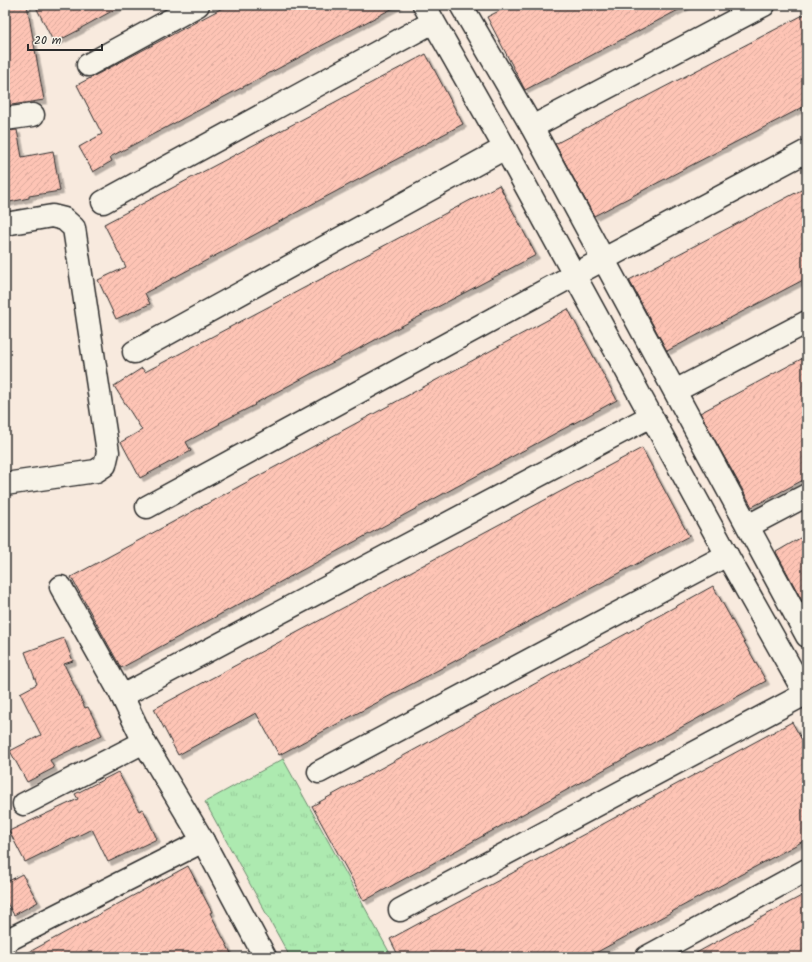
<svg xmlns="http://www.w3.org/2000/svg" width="812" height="962" font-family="Kalam,sans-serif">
	<defs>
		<pattern id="park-tufts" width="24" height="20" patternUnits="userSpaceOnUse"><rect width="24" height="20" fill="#adeab0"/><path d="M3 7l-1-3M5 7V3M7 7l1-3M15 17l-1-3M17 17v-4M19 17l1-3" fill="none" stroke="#95c998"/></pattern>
		<pattern id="building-hatch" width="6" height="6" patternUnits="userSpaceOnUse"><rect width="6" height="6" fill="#fec4b5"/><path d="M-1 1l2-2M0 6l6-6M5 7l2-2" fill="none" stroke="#daa99c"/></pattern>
		<filter id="shadow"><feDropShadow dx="3.5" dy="3.5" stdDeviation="0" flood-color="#0004"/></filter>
	</defs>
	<rect width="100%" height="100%" fill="#f8eade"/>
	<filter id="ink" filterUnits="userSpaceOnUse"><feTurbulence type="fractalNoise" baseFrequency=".025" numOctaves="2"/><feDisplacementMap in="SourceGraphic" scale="8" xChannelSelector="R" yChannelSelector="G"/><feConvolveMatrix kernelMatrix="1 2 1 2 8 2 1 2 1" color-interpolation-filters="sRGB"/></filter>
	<g filter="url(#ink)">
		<!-- park -->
		<path fill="url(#park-tufts)" stroke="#6c8a6e" d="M283,759l109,198h-102l-85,-155z"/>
		<!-- building -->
		<g fill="url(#building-hatch)" stroke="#2b2b2b" filter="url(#shadow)">
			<path d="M5,5h22l17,95 -39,6z"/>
			<path d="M35,5h88l-42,23v1l-27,14z"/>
			<path d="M228,5h171l-289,152 2,4 -19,11 -14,-25 23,-13 -25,-49z"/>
			<path d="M511,5h177l-163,85 -38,-73z"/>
			<path d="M807,13v92l-213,111 -39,-72z"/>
			<path d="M426,54l37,70 -318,169 5,11 -34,15 -18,-39 28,-13 -22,-43z"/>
			<path d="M17,130l5,27 31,-6 7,40 -31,5v2l-24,5v-72z"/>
			<path d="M499,185l37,70 -282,149 1,1 -36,18 1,1 -34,18 5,9 -51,27 -19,-36 21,-12 -28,-44 28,-18 3,4z"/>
			<path d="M807,187v91l-140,73 -38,-71z"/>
			<path d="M568,309l49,91 -496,268 -50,-91z"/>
			<path d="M807,356v122l-55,29 -52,-94z"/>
			<path d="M642,448l47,88 -410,219 -23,-42 -78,42 -24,-46z"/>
			<path d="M807,534v76l-31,-58z"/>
			<path d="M713,586l53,95 -402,220 -52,-95z"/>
			<path d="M64,638l9,23 -9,3 21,44 3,-1 14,28 -52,25 4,8 -27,14 -17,-31 31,-16 -21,-42 17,-9 -12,-32z"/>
			<path d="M792,722l15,27v90l-219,118h-189l-9,-18z"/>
			<path d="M118,772l21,39 4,-2 14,30 -49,23 -16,-33 -67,33 -16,-31 69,-32 -3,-5z"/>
			<path d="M188,866l24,46 -2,1 23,44h-213z"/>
			<path d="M22,874l16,28 -24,13 -9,-15v-17z"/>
			<path d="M807,893v64h-118l58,-32z"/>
		</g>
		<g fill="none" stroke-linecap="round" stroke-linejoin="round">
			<!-- minor casing -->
			<g stroke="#2b2b2b" stroke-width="25">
				<g id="minor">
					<path d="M424,5l81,143 222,407 80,142"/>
					<path d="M461,5l71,122 275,509"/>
					<path d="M88,65l110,-60"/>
					<path d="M5,119l28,-4"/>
					<path d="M532,127l232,-122"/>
					<path d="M103,202l330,-180"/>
					<path d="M5,224l47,-8 12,3 10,9 34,224 -3,13 -9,6 -91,13"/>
					<path d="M134,352l371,-204"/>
					<path d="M675,391l132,-69"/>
					<path d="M147,507l427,-232 233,-124"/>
					<path d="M748,526l59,-31"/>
					<path d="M61,587l61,109 22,46 59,99 62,116"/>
					<path d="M122,696l529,-280"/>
					<path d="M319,772l408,-217"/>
					<path d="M24,804l120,-62"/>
					<path d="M400,910l405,-216"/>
					<path d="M6,941l197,-100"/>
					<path d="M647,957l160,-87"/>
				</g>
			</g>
			<!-- minor -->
			<use href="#minor" stroke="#f7f3e8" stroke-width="22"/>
		</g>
	</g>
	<!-- margin -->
	<rect width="812" height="962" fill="none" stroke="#f7f3e8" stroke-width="20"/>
	<rect x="10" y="10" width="792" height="942" fill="none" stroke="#2b2b2b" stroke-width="1.5" filter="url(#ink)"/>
	<!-- scale -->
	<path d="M28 44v6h74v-6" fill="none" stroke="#2b2b2b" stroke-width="2"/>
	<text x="34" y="44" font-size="12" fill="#2b2b2b" stroke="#f7f3e8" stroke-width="3" paint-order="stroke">20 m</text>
</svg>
